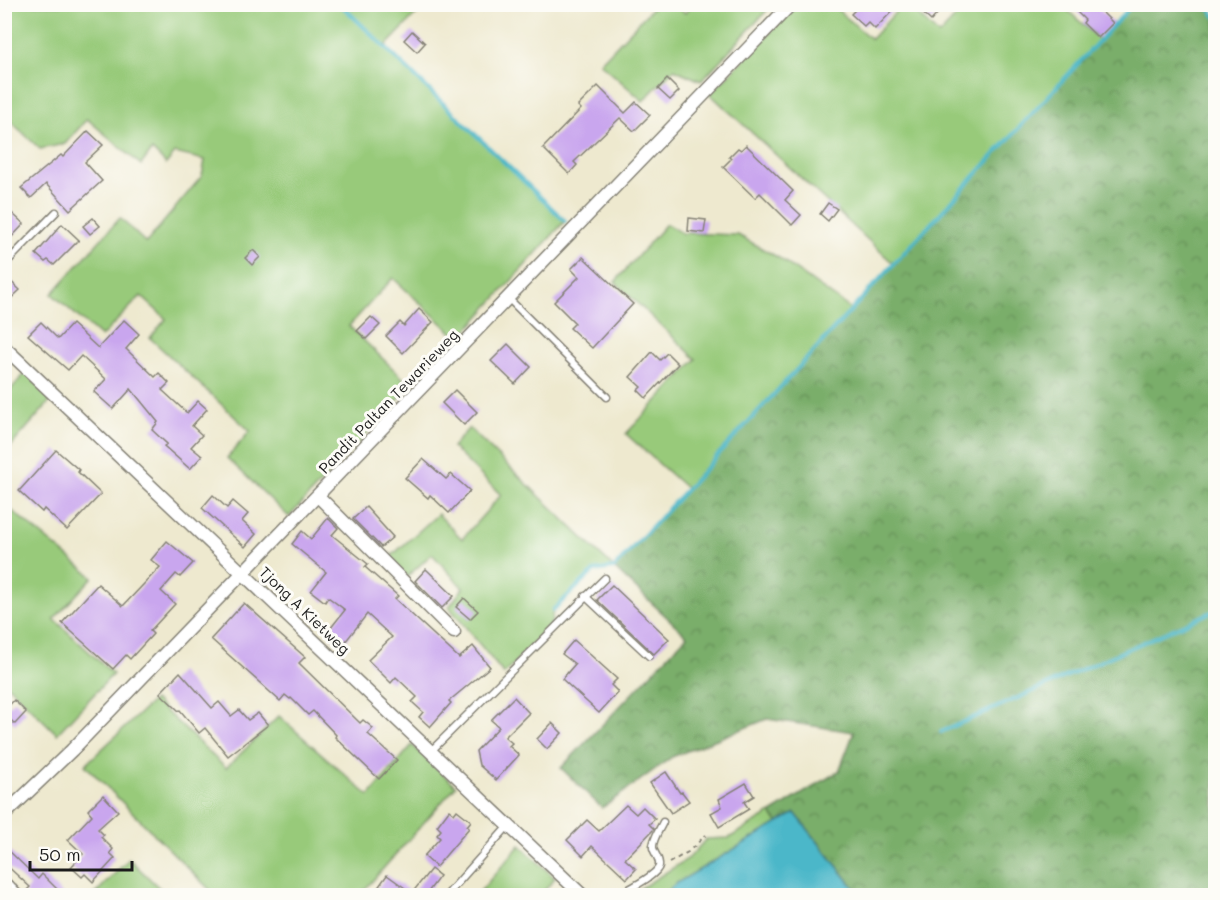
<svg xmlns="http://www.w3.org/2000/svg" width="1220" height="900" font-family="Mali,sans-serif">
	<defs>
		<pattern id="forest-crowns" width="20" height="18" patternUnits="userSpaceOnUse" patternTransform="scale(1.5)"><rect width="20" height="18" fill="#7aae6a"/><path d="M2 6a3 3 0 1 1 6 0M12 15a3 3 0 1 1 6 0" fill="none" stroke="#638d56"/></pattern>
	</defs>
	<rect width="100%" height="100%" fill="#fdfcf7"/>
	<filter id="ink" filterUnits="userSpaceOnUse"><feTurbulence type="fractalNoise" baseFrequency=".0167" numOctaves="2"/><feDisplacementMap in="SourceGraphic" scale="12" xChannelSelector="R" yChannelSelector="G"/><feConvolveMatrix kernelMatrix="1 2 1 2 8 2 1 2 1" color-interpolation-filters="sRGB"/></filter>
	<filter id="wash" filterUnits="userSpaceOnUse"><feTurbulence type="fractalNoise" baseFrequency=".008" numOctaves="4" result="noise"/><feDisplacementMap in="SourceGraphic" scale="24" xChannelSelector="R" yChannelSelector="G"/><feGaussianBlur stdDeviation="1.35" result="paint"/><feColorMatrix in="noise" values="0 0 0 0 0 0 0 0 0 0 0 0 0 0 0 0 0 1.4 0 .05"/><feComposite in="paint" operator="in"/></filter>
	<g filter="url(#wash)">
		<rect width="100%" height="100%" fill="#eee9cf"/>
		<!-- green -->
		<g fill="#98ca7a" stroke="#5a734b" stroke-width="1.5">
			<path d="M4,5h421l-40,42 180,174 -106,118 -66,-61 -44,48 62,60 -122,131 -62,-59 23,-27 -100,-93 16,-19 -25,-23 -40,41 -49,-43 68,-76 26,25 56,-67 3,-16 -30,-7 -9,11 -14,-14 -11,15 -54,-46 -22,25 -25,5 -35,-33z"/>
			<path d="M655,5h20l10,8 7,-8h80l-71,76 -27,-12 -31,32 -43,-38z"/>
			<path d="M797,5h35l39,34 31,-34h6l31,30 28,-30h95l38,35 -206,224 -184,-170z"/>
			<path d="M666,224l16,9 56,2 41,23 72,51 -165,179 -60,-54 70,-75 -81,-77z"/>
			<path d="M26,372l27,26 -48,55v-57z"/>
			<path d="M469,428l145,140 -20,3 -41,39 -2,15 -47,49 -55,-67 14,-19 -31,-34 -25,23 -19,-18 50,-45 24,25 39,-44 -49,-48z"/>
			<path d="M5,505l88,72 -39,42 59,55 -56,60 -52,-51z"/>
			<path d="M154,700l72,68 53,-52 90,80 43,-51 44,41 -96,109h-145l-130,-130z"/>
			<path d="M771,813l7,10 -103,61 -12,11 -35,1 61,-38 17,-19 23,-1z"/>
			<path d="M520,845l35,33 -14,17h-64z"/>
			<path d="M129,859l38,36h-73z"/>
		</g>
		<!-- forest -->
		<path fill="url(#forest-crowns)" stroke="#4b6543" stroke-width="1.5" d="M1133,5h72l11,12 -1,878h-355l-65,-82 -17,10 -7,-10 68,-42 15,-39 -87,-13 -95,38 -70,51 -41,-40 126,-132 -73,-68z"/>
		<!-- water -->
		<path fill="#4cb7c9" stroke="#346a72" stroke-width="1.5" d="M795,813l65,82h-197l12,-11z"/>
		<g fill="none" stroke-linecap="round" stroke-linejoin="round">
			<!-- stream -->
			<g stroke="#4cb7c9" stroke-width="4">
				<path d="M340,4l225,217"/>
				<path d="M1205,4l11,13"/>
				<path d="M553,610l41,-39 20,-3 519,-564"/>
				<path d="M941,732l275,-122"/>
			</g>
		</g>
		<g id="blocks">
			<!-- building -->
			<g fill="#c9a6ee">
				<path d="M861,4h38l-24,25 -7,-7 -4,4 -13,-12z"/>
				<path d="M913,4h33l-15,17z"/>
				<path d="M1069,4h25l19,19 -15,15 -15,-15 2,-3z"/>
				<path d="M412,31l13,12 -8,9 -13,-12z"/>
				<path d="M667,79l12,12 -9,9 -12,-11z"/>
				<path d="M598,86l27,27 11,-11 14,13 -16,16 -14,-13 -46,44 3,3 -8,9 -26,-26 38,-39 -3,-3z"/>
				<path d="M88,131l15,14 -18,17 17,19 -32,29 -24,-26 -15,14 -10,-10 40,-33 2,2z"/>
				<path d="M746,145l47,46 -8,9 16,15 -9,10 -32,-32 -5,5 -32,-31 8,-8 -2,-2 9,-9 3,2z"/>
				<path d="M828,203l9,6 -9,12 -8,-7z"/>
				<path d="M4,206l20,18 -20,21z"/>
				<path d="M93,218l7,8 -10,8 -7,-8z"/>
				<path d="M689,218l17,2 -2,13 -16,-2z"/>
				<path d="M62,224l17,16 -25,25 -6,-5 -3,2 -9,-8z"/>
				<path d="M253,250l7,7 -8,8 -7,-7z"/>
				<path d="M583,257l50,47 -41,44 -22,-20 5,-5 -21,-21 25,-25 -8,-8z"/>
				<path d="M4,275l16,15 -16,15z"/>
				<path d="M419,309l14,13 -30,31 -17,-17 14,-14 4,4z"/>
				<path d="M371,317l9,8 -14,14 -9,-8z"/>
				<path d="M124,320l15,14 -13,15 29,28 4,-4 10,10 -7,7 25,23 11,-12 9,8 -15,17 10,9 -11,12 11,9 -12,13 -26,-23 3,-2 -15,-14 6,-8 -27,-33 -18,20 -19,-17 12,-13 -25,-23 -13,14 -40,-35 13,-13 17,17 14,-15 26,24z"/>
				<path d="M508,344l23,23 -16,17 -24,-23z"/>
				<path d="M652,352l8,8 7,-7 11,11 -32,34 -8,-8 3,-3 -11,-10z"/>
				<path d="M455,390l22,22 -13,13 -22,-22z"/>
				<path d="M56,450l23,20 -1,2 23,22 -34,36 -23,-21 -2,3 -23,-21z"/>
				<path d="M423,459l23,20 5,-5 19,17 -21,22 -19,-18 -2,3 -23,-20z"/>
				<path d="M213,495l14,13 6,-7 15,13 -6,7 14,13 -11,13 -43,-39z"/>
				<path d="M366,507l27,30 -12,10 -28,-28z"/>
				<path d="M328,518l10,10 -6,7 36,29 -3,3 33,29 -3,3 64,59 14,-12 17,21 -41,34 2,2 -21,24 -11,-10 4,-5 -11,-10 5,-5 -21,-20 -5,6 -23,-23 24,-23 -25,-23 -25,32 -12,-10 3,-4 -3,-3 15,-19 -17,-13 -3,5 -14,-11 15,-19 -34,-28 10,-13 9,8z"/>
				<path d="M167,541l26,22 -13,14 -4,-3 -15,17 14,13 -25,27 3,3 -23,25 -4,-4 -13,14 -51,-46 36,-39 25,22 37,-39 -9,-7z"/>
				<path d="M426,569l28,27 -12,12 -27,-27z"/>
				<path d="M612,585l57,54 -15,15 -57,-54z"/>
				<path d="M464,598l14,13 -8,8 -14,-12z"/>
				<path d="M244,603l61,54 -6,6 61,60 3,-3 10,8 -5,6 29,26 -18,19 -44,-42 1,-2 -23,-24 -5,4 -17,-17 -1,1 -5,-4 -5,6 -69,-62z"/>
				<path d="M574,640l43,39 -6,6 7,7 -19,21 -37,-34 13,-15 -13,-10z"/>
				<path d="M180,672l32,36 7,-6 12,14 8,-6 9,10 10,-7 10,12 -40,31 -23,-28 -6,5 -19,-23 -1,1 -19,-18z"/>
				<path d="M514,697l15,16 -24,24 7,6 -3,3 10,9 -23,25 -17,-15 -3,-14 23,-24 -8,-7z"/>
				<path d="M14,700l12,12 -11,12 -11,-10v-3z"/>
				<path d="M552,723l10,10 -15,16 -10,-10z"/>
				<path d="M666,772l14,21 2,-1 7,9 -18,12 -21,-30z"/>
				<path d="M746,783l8,13 -10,6 5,7 -30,18 -8,-14 11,-6 -3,-8z"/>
				<path d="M103,795l15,16 -20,18 6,6 -3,2 12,12 -3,4 5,5 -22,24 -8,-8 -3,3 -11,-10 12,-13 -15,-14 24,-25 -4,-5z"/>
				<path d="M626,805l10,9 7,-7 12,12 -6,5 5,5 -29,30 11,10 -9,10 -35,-33 -9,10 -16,-16 20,-20 12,11z"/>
				<path d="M449,810l5,4 3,-4 14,11 -4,5 2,2 -33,39 -12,-11 16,-18 -3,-3 4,-5 -4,-4z"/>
				<path d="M4,846l34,33 4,-5 22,22h-38l-1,-4 5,-5 -26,-24z"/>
				<path d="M431,869l9,7 -15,20h-53l15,-21 25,18z"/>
			</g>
		</g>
	</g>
	<g filter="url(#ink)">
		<use href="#blocks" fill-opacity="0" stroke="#858276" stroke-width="1.5"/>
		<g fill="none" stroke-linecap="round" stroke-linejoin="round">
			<!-- lane casing -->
			<g stroke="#858276" stroke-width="9">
				<g id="lane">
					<path d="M4,265l52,-53"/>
					<path d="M508,298l99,99"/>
					<path d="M585,596l64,60"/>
					<path d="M431,751l174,-173"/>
					<path d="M4,879l17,17"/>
					<path d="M4,894l8,-8"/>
					<path d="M446,896l63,-71"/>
					<path d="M617,896c9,-6 40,-20 42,-30 1,-7 -4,-11 -6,-18 -1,-8 7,-19 10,-26"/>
				</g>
			</g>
			<!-- street casing -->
			<g stroke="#858276" stroke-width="15">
				<g id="street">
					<path d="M4,347l579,549"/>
					<path d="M318,496l136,136"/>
					<path d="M4,815l68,-65 719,-746"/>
				</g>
			</g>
			<!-- path -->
			<path stroke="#858276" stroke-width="2" stroke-dasharray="4.5 4.5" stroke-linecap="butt" d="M669,863l19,-11 18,-17"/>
			<!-- lane -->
			<use href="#lane" stroke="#fff" stroke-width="6"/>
			<!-- street -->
			<use href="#street" stroke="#fff" stroke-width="12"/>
		</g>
	</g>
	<g text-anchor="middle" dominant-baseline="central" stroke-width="6" stroke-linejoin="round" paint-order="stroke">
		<!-- street labels -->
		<g font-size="15" fill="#1c1c1c" stroke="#fdfcf7">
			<text transform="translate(388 401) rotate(-46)">Pandit Paltan Tewarieweg</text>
			<text transform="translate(305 610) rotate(44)">Tjong A Kietweg</text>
		</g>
	</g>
	<!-- margin -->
	<rect width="1220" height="900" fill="none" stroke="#fdfcf7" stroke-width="24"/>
	<!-- scale -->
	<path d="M30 861v9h102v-9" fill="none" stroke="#1c1c1c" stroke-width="3"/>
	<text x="39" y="861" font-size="18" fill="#1c1c1c" stroke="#fdfcf7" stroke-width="4.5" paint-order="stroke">50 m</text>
</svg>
